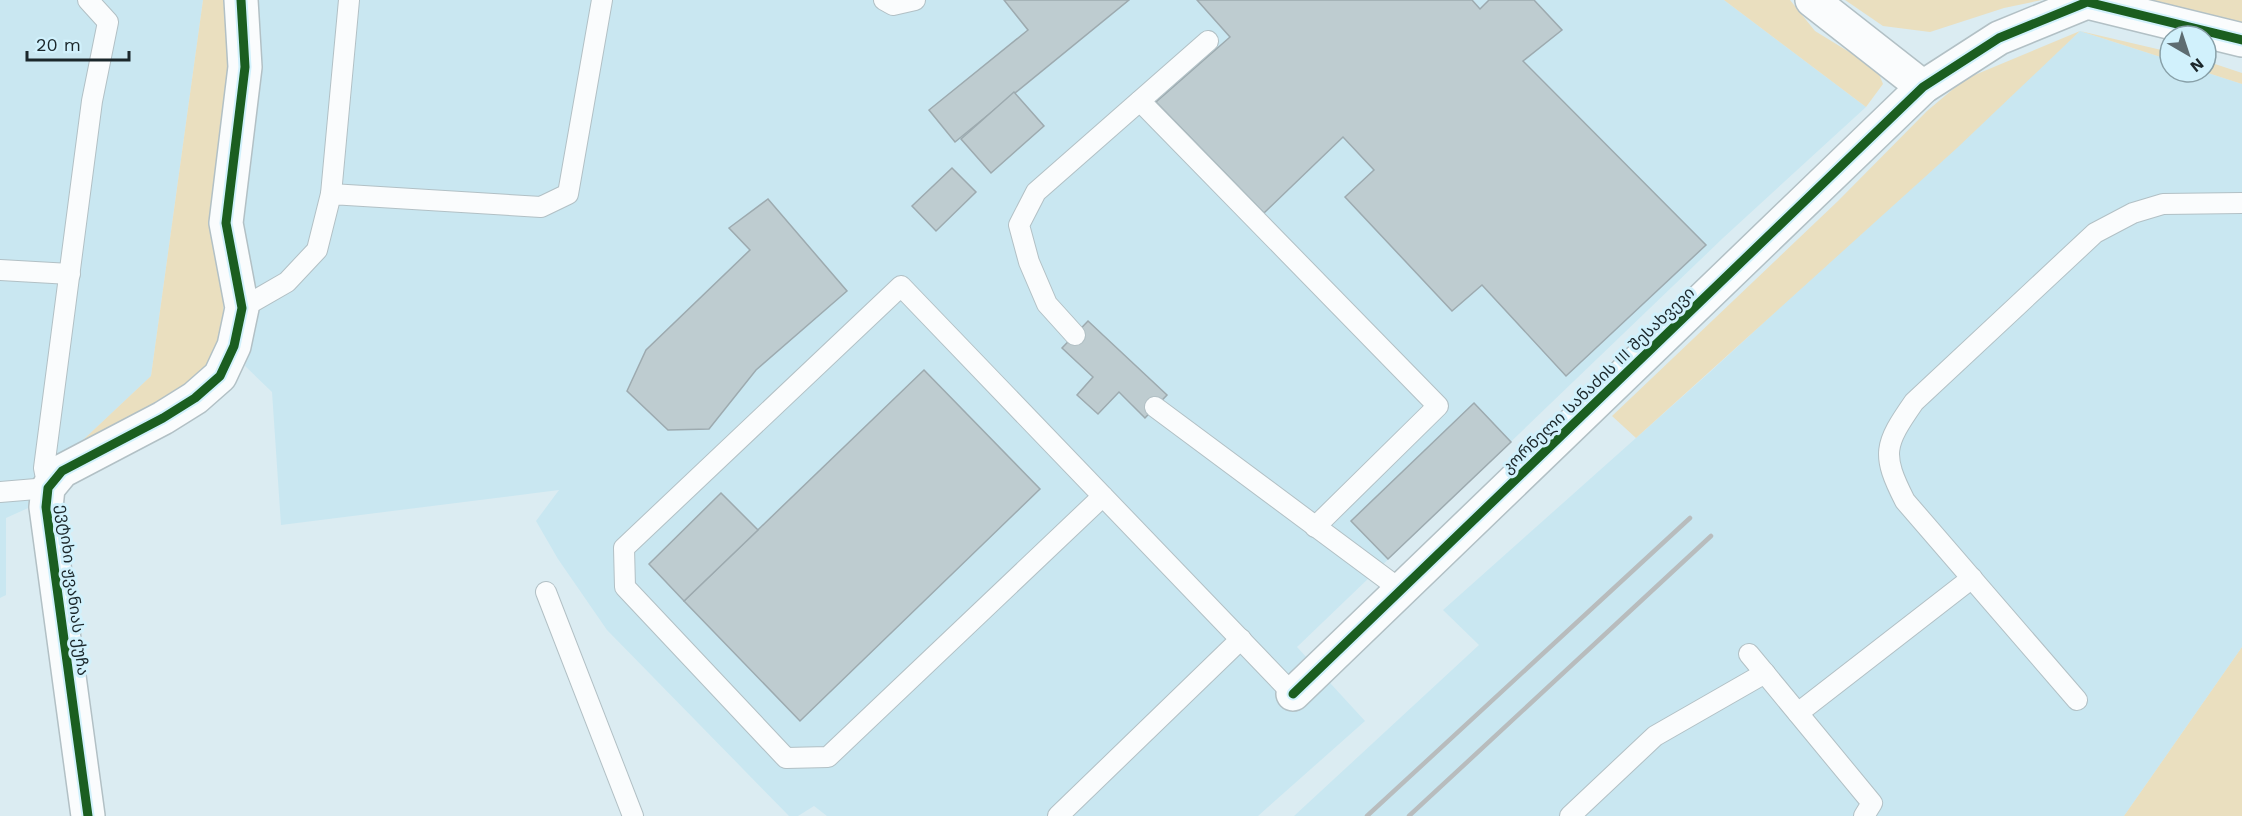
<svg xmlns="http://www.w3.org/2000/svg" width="2242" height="816" font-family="'Work Sans','Noto Sans Georgian',sans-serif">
	<rect width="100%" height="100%" fill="#dbecf2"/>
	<!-- built -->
	<g fill="#c9e7f1">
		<path d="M0,0h203l-52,376 -68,64 -15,50 -62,28v77l-6,3z"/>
		<path d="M254,0h1470l142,107 -143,131 -426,409 68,74 -107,95h-431l-13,-10 -16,10h-9l-182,-186 -49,-71 -22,-38 23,-31 -278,35 -9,-133 -27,-26 10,-45 -17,-120z"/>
		<path d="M2080,31l90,29v12h35l37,12v563l-118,169h-830l185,-171 -36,-35 267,-238z"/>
	</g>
	<!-- green -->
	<g fill="#eadfbf">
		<path d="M203,0h28l-8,327 -7,38 -15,15 -121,70 3,-10 68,-64z"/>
		<path d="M1724,0h66l25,31 62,38 6,15 -17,23z"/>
		<path d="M1845,0h197l-38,8 -74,24 -47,-6z"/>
		<path d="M2137,0h105v29z"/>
		<path d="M2080,31l-123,117 -321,290 -24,-22 226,-215 89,-90 38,-32 115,-48 90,21v8z"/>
		<path d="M2206,61l36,12v11l-37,-12z"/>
		<path d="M2242,647v169h-118z"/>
	</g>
	<!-- building -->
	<g fill="#beccd0" stroke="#9daaaf" stroke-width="1.5">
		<path d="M1004,0h125l-174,142 -26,-32 99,-80z"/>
		<path d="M1197,0h275l8,9 9,-9h45l28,30 -39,31 183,184 -140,131 -84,-91 -30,26 -107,-114 29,-27 -31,-33 -79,76 -108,-111 74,-65z"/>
		<path d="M1014,92l30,34 -53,47 -30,-34z"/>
		<path d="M952,168l24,24 -40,39 -24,-25z"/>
		<path d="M768,199l79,92 -91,79 -47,59 -41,1 -41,-39 19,-41 104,-100 -21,-22z"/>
		<path d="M1088,321l79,74 -22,23 -26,-26 -21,22 -21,-19 16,-18 -31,-29z"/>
		<path d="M924,370l116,119 -240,232 -116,-120z"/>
		<path d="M1474,403l37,39 -123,117 -37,-38z"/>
		<path d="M721,493l37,37 -74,71 -35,-37z"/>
	</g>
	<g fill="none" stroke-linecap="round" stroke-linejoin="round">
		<!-- lane casing -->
		<g stroke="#b2c0c5" stroke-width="22">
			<g id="lane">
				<path d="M884,0l9,5 22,-5"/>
				<path d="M1140,101l298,305 -123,121"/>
				<path d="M331,194l18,-194"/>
				<path d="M0,270l70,4"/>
				<path d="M242,308l45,-26 30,-32 14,-56 210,13 27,-13 34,-194"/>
				<path d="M1075,335l-28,-31 -18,-42 -10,-37 17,-33 172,-151"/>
				<path d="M1155,407l246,183"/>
				<path d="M0,492l48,-4 -4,-20 48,-367 16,-79 -20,-22"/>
				<path d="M1103,496l-275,261 -42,1 -161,-171 -1,-39 277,-262 392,408"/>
				<path d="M546,592l87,224"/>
				<path d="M1749,654l123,149 -8,13"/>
				<path d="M2077,700l-172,-199c-24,-47 -21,-56 9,-99l181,-169 38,-20 30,-9 79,-1"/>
				<path d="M1798,713l174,-135"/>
				<path d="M1058,816l183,-177"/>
				<path d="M1570,816l85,-80 110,-63"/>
			</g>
		</g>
		<!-- street casing -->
		<g stroke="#b2c0c5" stroke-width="36">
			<g id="street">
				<path d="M1812,0l111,87"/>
				<path d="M1293,694l630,-607 76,-49 88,-36 155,38"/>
				<path d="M88,816l-42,-309 2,-19 14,-17 101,-53 32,-20 25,-22 14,-30 8,-38 -16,-85 19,-156 -4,-67"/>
			</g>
		</g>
		<!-- lane -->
		<use href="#lane" stroke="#fafcfd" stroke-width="20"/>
		<!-- street -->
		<use href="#street" stroke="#fafcfd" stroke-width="33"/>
		<!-- rail -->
		<g stroke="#b8bcbd" stroke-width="4.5">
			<path d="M1367,816l323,-298"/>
			<path d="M1409,816l302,-280"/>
		</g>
		<!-- cycleway casing -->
		<g stroke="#d1f1fc" stroke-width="13">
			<g id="cycleway">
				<path d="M1293,694l630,-607 76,-49 88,-36 155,38"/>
				<path d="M88,816l-42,-309 2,-19 14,-17 101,-53 32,-20 25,-22 14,-30 8,-38 -16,-85 19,-156 -4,-67"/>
			</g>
		</g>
		<!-- cycleway -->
		<use href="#cycleway" stroke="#1b5e20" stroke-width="9"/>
	</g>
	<g text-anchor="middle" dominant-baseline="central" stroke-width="6" stroke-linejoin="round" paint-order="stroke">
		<!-- street labels -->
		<g font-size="16" fill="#1b272b" stroke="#d1f1fc">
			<text transform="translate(1598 380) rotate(-44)">კორნელი სანაძის III შესახვევი</text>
			<text transform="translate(73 590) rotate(83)">ევტიხი ჟვანიას ქუჩა</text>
		</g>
	</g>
	<!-- north arrow -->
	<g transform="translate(2188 54) rotate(141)"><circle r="28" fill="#d1f1fc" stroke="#88a0a8" stroke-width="1.5"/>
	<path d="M0-4.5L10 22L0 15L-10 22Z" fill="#5e6c71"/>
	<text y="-9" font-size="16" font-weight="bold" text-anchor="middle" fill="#1b272b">N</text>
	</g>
	<!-- scale -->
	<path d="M27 51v9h102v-9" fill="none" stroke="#1b272b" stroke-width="3"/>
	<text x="36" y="51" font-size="18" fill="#1b272b" stroke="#d1f1fc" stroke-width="4.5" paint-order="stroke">20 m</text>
</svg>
